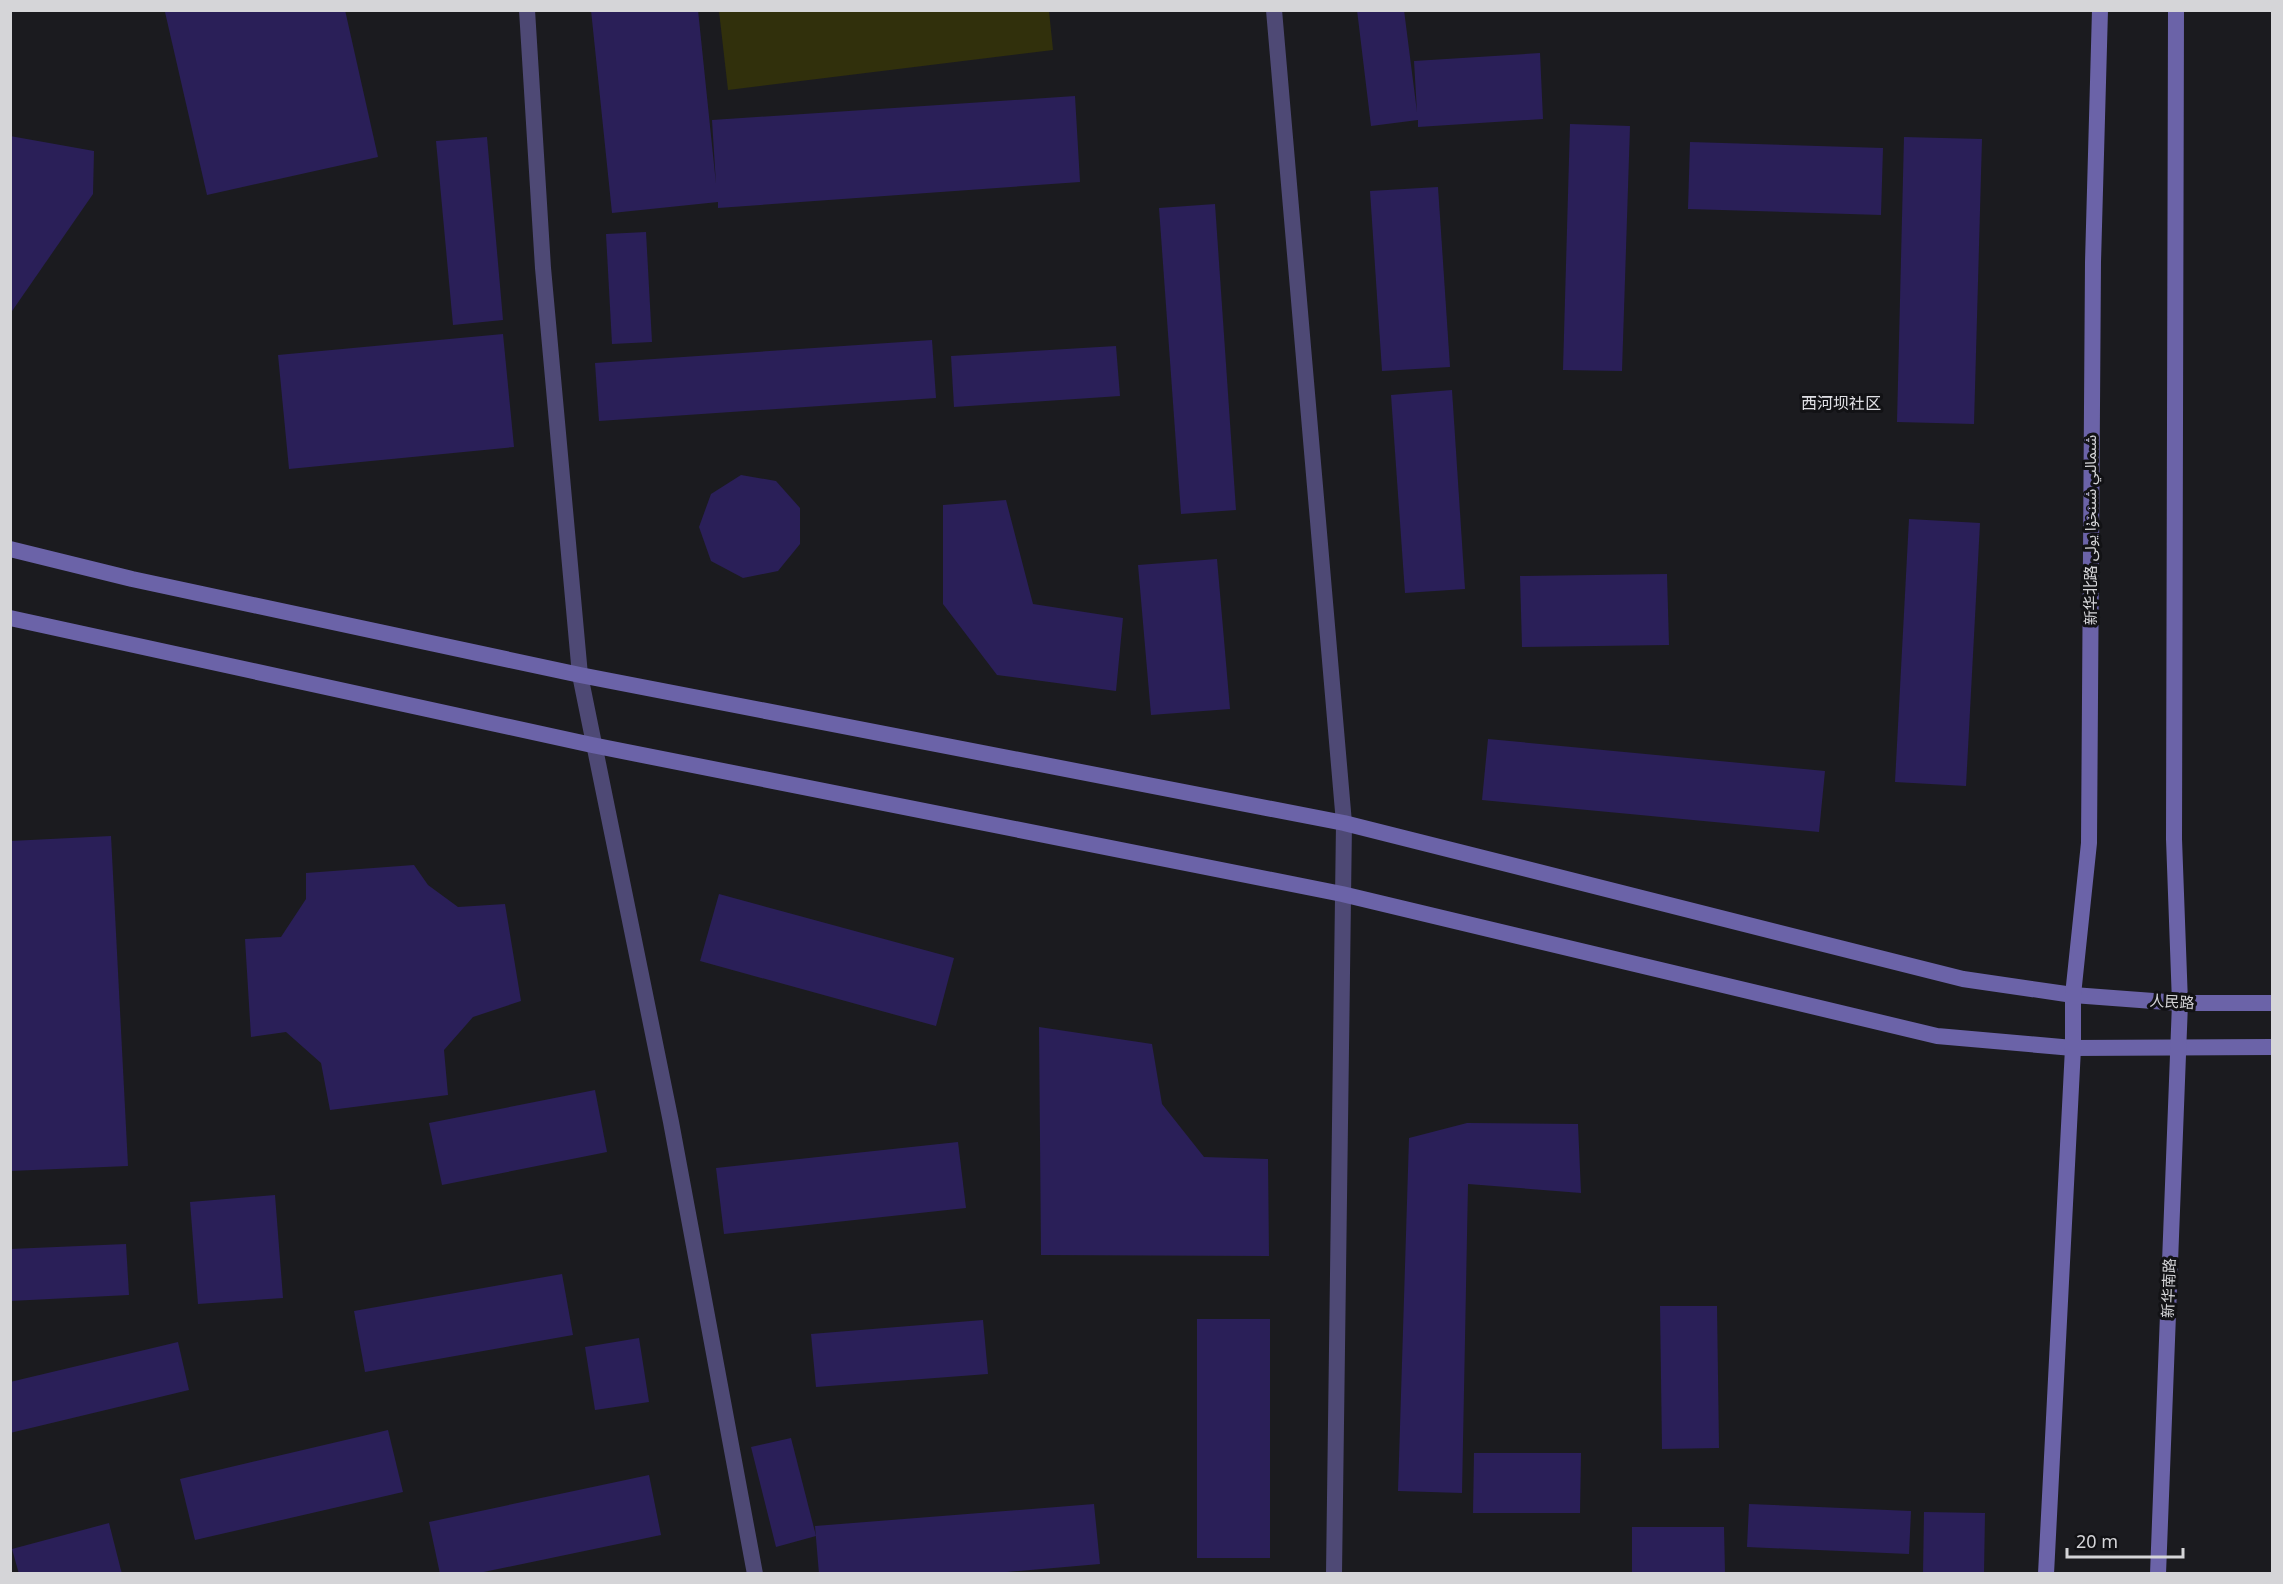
<svg xmlns="http://www.w3.org/2000/svg" width="2283" height="1584" font-family="Georgia,'Noto Sans Arabic','Noto Sans SC',serif">
	<rect width="100%" height="100%" fill="#1b1b1f"/>
	<!-- green -->
	<path fill="#31300c" d="M719,11h330l4,39 -325,40z"/>
	<!-- building -->
	<g fill="#2a1f58">
		<path d="M172,10h173l33,147 -171,38 -42,-183z"/>
		<path d="M591,10h107l18,174 -4,-64 363,-24 5,86 -362,26v-6l-106,11z"/>
		<path d="M1357,10h47l13,102 -3,-51 126,-8 3,66 -125,8v-7l-47,6z"/>
		<path d="M1570,124l60,2 -8,245 -59,-1z"/>
		<path d="M10,136l84,15 -1,43 -83,120z"/>
		<path d="M487,137l16,183 -50,5 -17,-184z"/>
		<path d="M1904,137l78,2 -8,285 -77,-2z"/>
		<path d="M1690,142l193,6 -2,67 -193,-6z"/>
		<path d="M1438,187l12,180 -68,4 -12,-180z"/>
		<path d="M1215,204l21,306 -55,4 -22,-306z"/>
		<path d="M646,232l6,110 -40,2 -6,-110z"/>
		<path d="M503,334l11,113 -225,22 -11,-114z"/>
		<path d="M932,340l4,58 -337,23 -4,-58z"/>
		<path d="M1116,346l4,50 -166,11 -3,-51z"/>
		<path d="M1452,390l13,199 -60,4 -14,-198z"/>
		<path d="M741,475l35,6 24,27v36l-22,27 -35,7 -32,-17 -12,-34 12,-33z"/>
		<path d="M1006,500l27,104 90,14 -7,73 -119,-16 -54,-71v-99z"/>
		<path d="M1909,519l71,4 -14,263 -71,-4z"/>
		<path d="M1217,559l13,150 -79,6 -13,-150z"/>
		<path d="M1667,574l2,71 -147,2 -2,-71z"/>
		<path d="M1488,739l337,32 -6,61 -337,-32z"/>
		<path d="M111,836l17,330 -118,5v-330z"/>
		<path d="M414,865l14,20 30,22 47,-3 16,97 -48,16 -29,33 4,45 -118,15 -9,-47 -35,-31 -35,5 -6,-98 36,-2 25,-38v-26z"/>
		<path d="M719,894l235,64 -18,68 -236,-65z"/>
		<path d="M1039,1027l113,17 10,60 42,53 64,2 1,97 -228,-1z"/>
		<path d="M595,1090l12,62 -165,33 -13,-62z"/>
		<path d="M1467,1123l111,1 3,69 -113,-9 -6,309 -64,-2 11,-353z"/>
		<path d="M958,1142l8,66 -242,26 -8,-66z"/>
		<path d="M275,1195l8,103 -85,6 -8,-102z"/>
		<path d="M126,1244l3,51 -119,6v-52z"/>
		<path d="M562,1274l11,61 -208,37 -11,-61z"/>
		<path d="M1660,1306h57l2,142 -57,1z"/>
		<rect x="1197" y="1319" width="73" height="239"/>
		<path d="M983,1320l5,54 -172,13 -5,-53z"/>
		<path d="M639,1338l10,64 -54,8 -10,-63z"/>
		<path d="M178,1342l11,48 -179,43v-51z"/>
		<path d="M388,1430l15,62 -208,48 -15,-61z"/>
		<path d="M791,1438l25,98 -40,11 -25,-100z"/>
		<path d="M1474,1453h107l-1,60h-107z"/>
		<path d="M649,1475l12,60 -187,39h-34l-11,-52z"/>
		<path d="M1094,1504l6,60 -116,10h-165l-4,-48z"/>
		<path d="M1749,1504l162,7 -2,43 -162,-7z"/>
		<path d="M1924,1512l61,1 -1,61h-61z"/>
		<path d="M109,1523l13,51h-103l-7,-25z"/>
		<path d="M1632,1527h92l1,47h-93z"/>
	</g>
	<g fill="none" stroke-linecap="round" stroke-linejoin="round">
		<!-- minor -->
		<g stroke="#4e4975" stroke-width="16">
			<path d="M527,10l16,258 37,407 91,447 84,452"/>
			<path d="M1274,10l70,813 -10,751"/>
		</g>
		<!-- secondary -->
		<g stroke="#6b63a8" stroke-width="16">
			<path d="M10,549l122,30 448,96 764,148 619,156 110,16 107,8h92"/>
			<path d="M10,618l582,127 750,149 595,142 136,12 199,-1"/>
			<path d="M2046,1574l27,-526v-53l16,-152 4,-581 7,-252"/>
			<path d="M2158,1574l22,-571 -6,-164 2,-829"/>
		</g>
	</g>
	<g text-anchor="middle" dominant-baseline="central" stroke-width="6" stroke-linejoin="round" paint-order="stroke">
		<!-- street labels -->
		<g font-size="15" fill="#d5d5d8" stroke="#121215">
			<text transform="translate(2091 530) rotate(-90)">新华北路 شىمالىي شىنخۇا يولى</text>
			<text transform="translate(2172 1002) rotate(3)">人民路</text>
			<text transform="translate(2169 1288) rotate(-88)">新华南路</text>
		</g>
		<!-- neighbourhood labels -->
		<g font-size="16" fill="#e0e0e5" stroke="#121215">
			<text x="1841" y="404">西河坝社区</text>
		</g>
	</g>
	<!-- border -->
	<rect width="2283" height="1584" fill="none" stroke="#d5d5d8" stroke-width="24"/>
	<!-- scale -->
	<path d="M2067 1548v9h116v-9" fill="none" stroke="#d5d5d8" stroke-width="3"/>
	<text x="2076" y="1548" font-size="18" fill="#d5d5d8" stroke="#121215" stroke-width="4.5" paint-order="stroke">20 m</text>
</svg>
